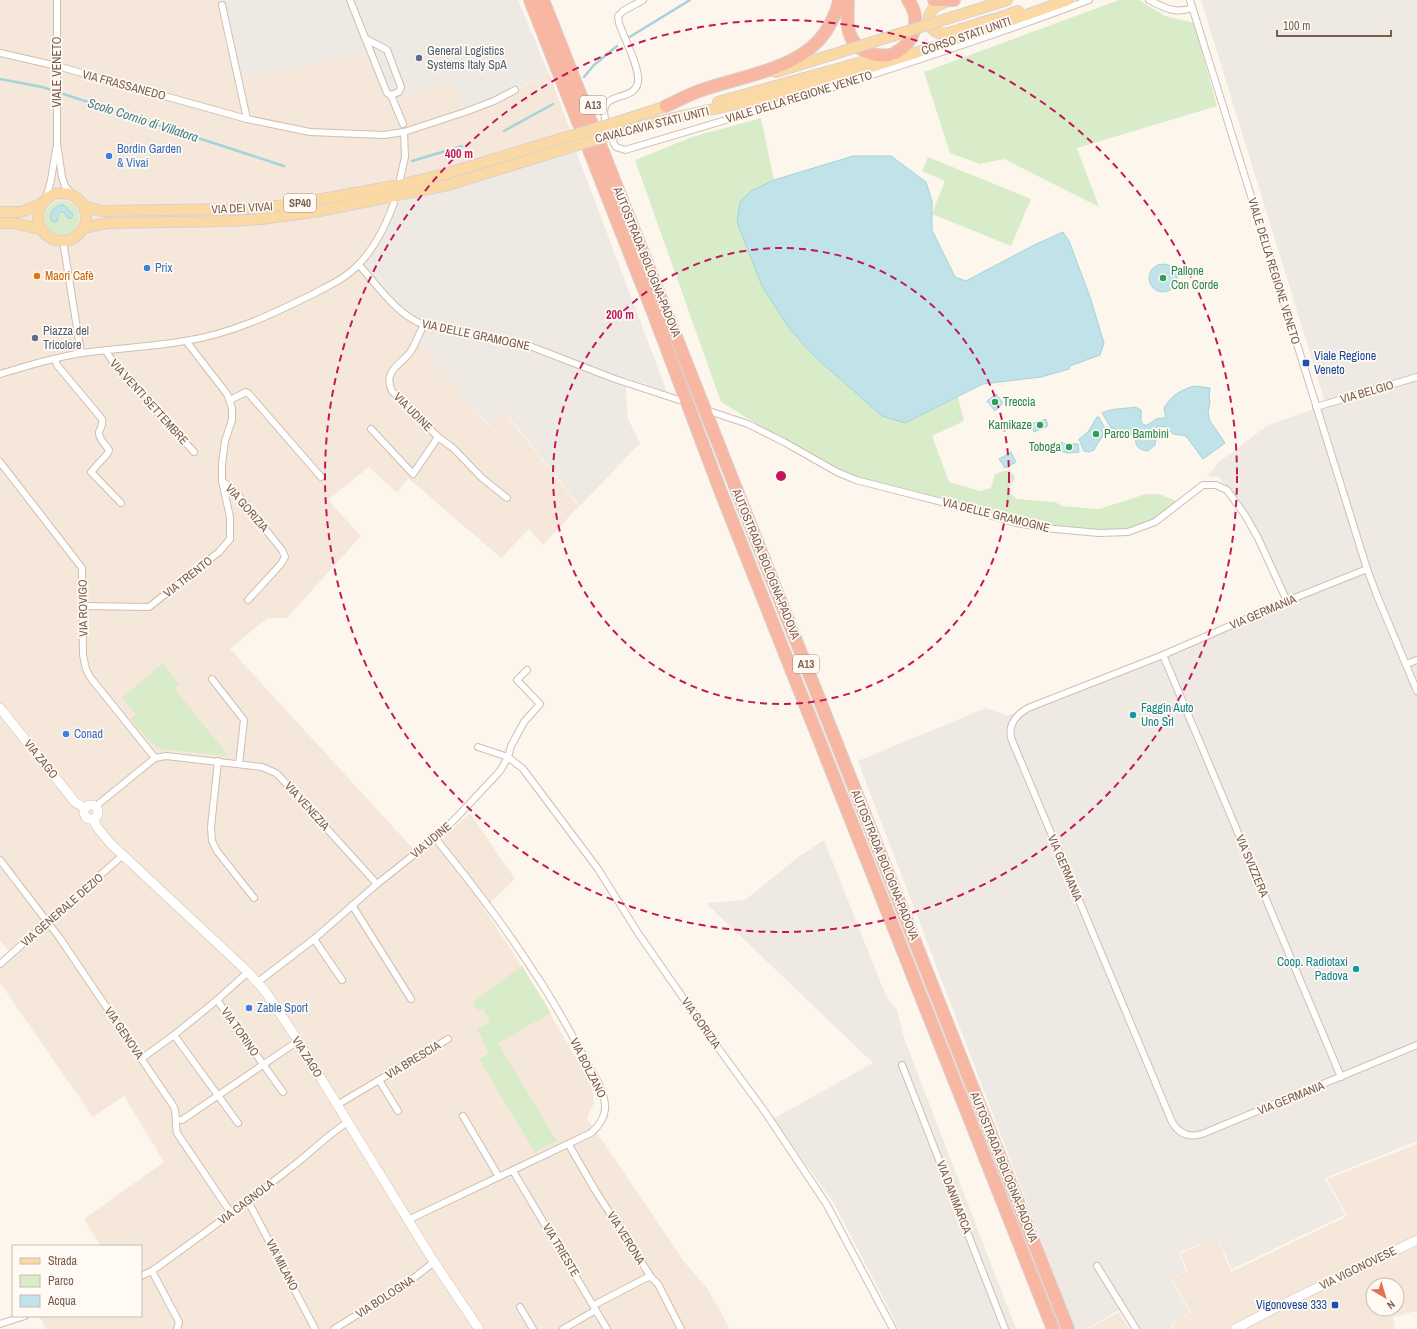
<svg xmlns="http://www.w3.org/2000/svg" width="1417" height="1329" font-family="'Archivo Narrow',sans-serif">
	<rect width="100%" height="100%" fill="#fdf6ec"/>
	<!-- residential -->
	<g fill="#f5e8da" fill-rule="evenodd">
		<path d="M0,0h221l17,78 133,-25 21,51 47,-20h10l7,3 9,25 29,-10 55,-30 21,58 -68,23 -58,17 -44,9 -6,23 30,123 -8,15 73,86 15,-14 75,94 -36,39 -14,-16 -28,29 -93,-80 -11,15 -28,-26 -41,33 33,36 -74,82h-20l-37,31 188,205 25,-17 27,-24 45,66 -31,30 40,60 68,117 2,17 -7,15 98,145 22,25 23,41h-684l-7,-13h102v-70h-40l-17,-27 80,-57 -40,-66 -31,21 -93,-134v-24l9,-8 -9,-10z"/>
		<path d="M1417,1144v167l-24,6 2,12h-220l-3,-5 19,-11 -19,-34 15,-8v-2l-7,-15 37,-17 14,35 116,-56 -20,-37zM1373,1285h24v24h-24z"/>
		<path d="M1119,1312l10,17h-41z"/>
	</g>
	<!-- industrial -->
	<g fill="#efe9e4">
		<path d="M221,0h297l30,72 -54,29 -28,11 -10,-25 -7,-3h-10l-47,20 -21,-51 -133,25z"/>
		<path d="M1201,0h216v1141l-92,37 20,37 -113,54 -15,-32 -38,16 7,18 -15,8 19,34 -19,11 2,5h-42l-12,-19 -33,19h-11l-217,-568 128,-53 22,8 278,-117 -28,-61 -30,-50 -9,-11 -12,-1 12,-14 49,-37 58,-20z"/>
		<path d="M576,151l91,241 -42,-15 3,42 12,24 -60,63 -75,-94 -16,13 -73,-85 8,-15 -15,-8 -50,-52 6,-8 29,-54 55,-13z"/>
		<path d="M824,840l62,156 11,14 7,28 112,291h-117l-65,-126 -61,-84 100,-56 -167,-160 39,-3 52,-42z"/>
	</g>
	<!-- green -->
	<g fill="#d8ecc9">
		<path d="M1119,0h20l26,16 29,7 23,83 -140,42 22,59 -95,-48 -24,5 -30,-11 -26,-81z"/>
		<path d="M761,118l13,62 -23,11 38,137 25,28 68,60 23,7 53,-26 6,24 -32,15 17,46 31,9 11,-3 4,-14 9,-3h6l5,6 -1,3 -7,11 10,8 38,3 7,4 37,3 47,-15h13l17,7 -23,18 -25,10 -30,7 -54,-9 -77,-21 -111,-27 -38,-18 -97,-59 -86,-242 57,-23z"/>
		<path d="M928,157l103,42 -20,47 -79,-32 13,-33 -23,-10z"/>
		<circle cx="62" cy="218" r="17"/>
		<path d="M163,663l16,21 -5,4 53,66 -1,2 -65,-7 -10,-6 -20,-24 5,-5 -14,-16z"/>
		<path d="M522,966l29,47 -53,30 59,98 -22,11 -56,-93 10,-6 -12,-24 13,-7 -7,-13 -6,1 -4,-8z"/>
	</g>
	<!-- water -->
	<g fill="#bfe3e8" stroke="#a5d3da">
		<path d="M853,156h38l35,26 6,19v29l23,47 11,4 66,-35 31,-14 6,9 21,56 14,46 -4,12 -30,11 -1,3 -28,8 -58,7 -78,39 -23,-7 -68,-60 -25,-28 -27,-42 -25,-64 3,-20 11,-11 23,-11z"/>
		<path d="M60,205h4l8,8 1,3 -3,3c-4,-2 -4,-7 -9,-7l-3,3 -1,7h-3l-3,-2c-1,-8 2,-12 9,-15z"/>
		<circle cx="1163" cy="278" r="14"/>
		<path d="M1194,386l16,2 -1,9 1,5 -2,11 2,8 15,22 -22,16 -17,-23 -13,-2 -7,-7 -7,-1c-5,3 -7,6 -7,11l4,2 -1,6 -7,6c-10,-1 -14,-6 -12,-16h-14l-7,-6 -4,-1 -9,-15c10,-5 22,-4 33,-6l6,3c1,4 -1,10 1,13 4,6 10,-2 14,-4 3,-1 7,-1 10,-1l-2,-10c8,-13 15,-17 30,-22z"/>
		<path d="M996,394l7,9 -8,8 -8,-10z"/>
		<path d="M1097,417h2l7,13 -12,20 -5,2 -5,-1 -5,-12 9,-7z"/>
		<path d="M1046,419l2,7 -14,6 -3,-8z"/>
		<path d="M1061,442l4,2h13l1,8 -12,1 -9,-3z"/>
		<path d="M1011,452l5,10 -11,6 -6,-9z"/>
	</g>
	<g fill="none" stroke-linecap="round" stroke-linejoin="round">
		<!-- stream -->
		<g stroke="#a5d3da" stroke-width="2.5">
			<path d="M628,38l62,-38"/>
			<path d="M584,77l10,-12 23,-19"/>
			<path d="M0,79l42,8 242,79"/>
			<path d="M504,131l49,-27"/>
			<path d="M412,161l50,-15"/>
		</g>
		<!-- street casing -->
		<g stroke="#d1beb0" stroke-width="8">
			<g id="street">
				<path d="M57,0v144l5,33 3,9 7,9"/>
				<path d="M350,0l37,93 4,2 8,-3 2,-5 -14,-37 -21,-11"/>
				<path d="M643,0l-20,11 -5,5 1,7c5,15 21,45 19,59 -4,23 -45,5 -31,43 3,8 5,15 9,22l9,3c156,-46 312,-93 464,-150"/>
				<path d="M1149,0c16,8 26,14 43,8"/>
				<path d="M1190,0l177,569 11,29 39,93"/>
				<path d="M222,5l25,114"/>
				<path d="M0,53l57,13 190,53 63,13 74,3 20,-3 61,-20 29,-11 21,-11"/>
				<path d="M391,95l12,29"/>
				<path d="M400,179l5,-22 -1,-25"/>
				<path d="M46,199l5,-19 5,-31"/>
				<path d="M63,241l18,112"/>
				<path d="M359,265c19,21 38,50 65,60l103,20 88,34 64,21"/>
				<path d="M424,325c-5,8 -8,18 -13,26 -9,13 -29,20 -19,40l46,46 15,11 29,30 25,20"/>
				<path d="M106,351l9,14 79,87"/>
				<path d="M55,359l2,6 45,54c1,8 -1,7 -3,13 -1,6 7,13 10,18l-1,3 -17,19 30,31"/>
				<path d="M0,374c27,-8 55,-17 82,-21 34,-5 69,-6 103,-12 46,-7 88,-27 130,-48 15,-8 31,-15 43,-28 17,-17 28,-40 36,-62"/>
				<path d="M230,400l16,-8 3,2 72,83"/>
				<path d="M1316,407l101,-30"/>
				<path d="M712,412l36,12 36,18 53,30 19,8 109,28 51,15 28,5 55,5 29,-1 27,-10 48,-37h13l11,5 18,25 13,23 29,63"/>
				<path d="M371,429l42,45 25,-37"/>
				<path d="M0,462l82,106 1,87 3,14 4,8 65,81"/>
				<path d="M222,481l13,10 47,59 3,7 -4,7 -33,36"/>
				<path d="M1367,569l-80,32 -124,54 -135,53c-12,7 -20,16 -17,30l161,384c7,12 17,16 30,12l215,-89"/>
				<path d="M83,606l66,1 70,-55 11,-13v-22l-8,-36v-17l3,-23 7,-21v-12l-5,-14 -41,-53"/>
				<path d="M1163,655l178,422"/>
				<path d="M1406,664l11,-4"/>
				<path d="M212,679l32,41 -5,44"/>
				<path d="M478,747l30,10 15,12 75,100 40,64 78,112 49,67 62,93 66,124"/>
				<path d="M218,761l-7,66 1,14 5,10 37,47"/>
				<path d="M96,806l59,-48 11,-2 96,11 14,6 5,5 96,106"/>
				<path d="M0,860l59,77 115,170c3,9 1,17 3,26l54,80"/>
				<path d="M352,905l59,94"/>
				<path d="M314,939l28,41"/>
				<path d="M0,964l123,-109"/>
				<path d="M258,982l56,-43 63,-55 58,-46 22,-21 43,-46 8,-14 3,-11 13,-24 16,-18 -23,-24 10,-10"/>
				<path d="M217,1000l66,92"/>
				<path d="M174,1035l64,88"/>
				<path d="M141,1059l33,-24 43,-35 31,-28"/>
				<path d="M902,1065l103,264"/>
				<path d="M379,1080l19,31"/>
				<path d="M337,1105l111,-66"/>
				<path d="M463,1116l36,61"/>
				<path d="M176,1120h6l116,-79"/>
				<path d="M569,1145l26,45 56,87 -5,1 -52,27"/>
				<path d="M513,1171l94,158"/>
				<path d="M248,1201l67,128"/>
				<path d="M408,1220l183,-87c18,-16 17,-30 7,-51 -21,-37 -40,-75 -64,-110 -30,-47 -64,-91 -99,-134"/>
				<path d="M1097,1266l39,63"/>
				<path d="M152,1271l27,51 -2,7"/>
				<path d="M141,1276l11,-5c46,-33 91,-66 136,-101 20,-15 38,-34 60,-48"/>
				<path d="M651,1277l7,7 23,45"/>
				<path d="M520,1307l13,22"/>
				<path d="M0,1324l25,-8"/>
				<path d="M334,1329l67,-41 33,-26"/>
				<path d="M563,1329l33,-19"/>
			</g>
		</g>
		<!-- secondary casing -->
		<g stroke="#d6c0b0" stroke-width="10">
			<g id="secondary">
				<path d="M0,708l75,94 10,6"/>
				<circle cx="91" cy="812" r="7"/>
				<path d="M93,819l4,8 13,16 138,129 17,19 28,42 141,229 45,67"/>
				<path d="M1235,1329l44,-23 138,-66"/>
			</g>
		</g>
		<!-- primary casing -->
		<g stroke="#dad1cd" stroke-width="12">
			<g id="primary">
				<path d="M947,2c-28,6 -21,36 2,31l44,-14"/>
				<path d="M972,11l35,-11"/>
				<path d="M988,22l30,-11"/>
				<path d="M776,72l55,-17"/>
				<path d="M718,102l166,-46"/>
				<path d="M611,124l62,-20"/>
				<path d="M615,134c49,-16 100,-24 150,-37 103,-26 203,-61 303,-97"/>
				<circle cx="62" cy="217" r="24"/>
				<path d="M84,206l17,5 130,-2 59,-4 109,-20 46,-11 115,-35"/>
				<path d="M0,212h21l20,-8"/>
				<path d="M0,223h13l27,6"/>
				<path d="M83,228l25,-5 123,-2 31,-2 57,-8 129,-26 116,-36"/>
			</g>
		</g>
		<!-- highway casing -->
		<g stroke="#dad1cd" stroke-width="14">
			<g id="highway">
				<path d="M530,0l124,315 68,180 331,834"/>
				<path d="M543,0l525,1329"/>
				<path d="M848,0c0,8 -1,17 0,26 2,21 22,32 42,29"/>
				<path d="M934,0h20"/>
				<path d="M895,53c20,-11 27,-34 13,-53"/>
				<path d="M666,106c11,-5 22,-11 33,-15 44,-16 106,-21 130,-65 5,-9 9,-17 10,-26"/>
			</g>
		</g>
		<!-- street -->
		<use href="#street" stroke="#fff" stroke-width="6"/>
		<!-- secondary -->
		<use href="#secondary" stroke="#fff" stroke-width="9"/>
		<!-- primary -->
		<use href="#primary" stroke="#fbd9a5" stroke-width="10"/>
		<!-- highway -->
		<use href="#highway" stroke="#f7b7a3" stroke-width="12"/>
		<!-- primary-bridge casing -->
		<g stroke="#dad1cd" stroke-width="12" stroke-linecap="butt">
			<g id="primary-bridge">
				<path d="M831,55l141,-44"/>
				<path d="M560,139l51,-15"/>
				<path d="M564,149l51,-15"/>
			</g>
		</g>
		<!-- primary-bridge -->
		<use href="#primary-bridge" stroke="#fbd9a5" stroke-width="10"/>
	</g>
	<!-- distance rings -->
	<g fill="none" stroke="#c2185b" stroke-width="2" stroke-dasharray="7 5">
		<circle cx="781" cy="476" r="228"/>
		<circle cx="781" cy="476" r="456"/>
	</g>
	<!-- markers -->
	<g fill="#5c6f8a" stroke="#fffaf3" stroke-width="1.5">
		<circle cx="419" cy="58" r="4"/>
		<circle cx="35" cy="338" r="4"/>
	</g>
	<g fill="#3f7fe0" stroke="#fffaf3" stroke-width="1.5">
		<circle cx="109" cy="156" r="4"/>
		<circle cx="147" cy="268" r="4"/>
		<circle cx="66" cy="734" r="4"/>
		<circle cx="249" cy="1008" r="4"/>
	</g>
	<circle fill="#e8710a" stroke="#fffaf3" stroke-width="1.5" cx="37" cy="276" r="4"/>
	<g fill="#2e9e5b" stroke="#fffaf3" stroke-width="1.5">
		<circle cx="1163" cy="278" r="4"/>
		<circle cx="995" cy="402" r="4"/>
		<circle cx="1040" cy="425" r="4"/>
		<circle cx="1096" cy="434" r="4"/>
		<circle cx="1069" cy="447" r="4"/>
	</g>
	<g fill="#1a4fb4" stroke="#fffaf3" stroke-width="1.5">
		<rect x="1302" y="359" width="8" height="8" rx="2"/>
		<rect x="1331" y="1301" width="8" height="8" rx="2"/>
	</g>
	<g fill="#0f9aa8" stroke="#fffaf3" stroke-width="1.5">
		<circle cx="1133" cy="715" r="4"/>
		<circle cx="1356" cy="969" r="4"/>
	</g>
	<g text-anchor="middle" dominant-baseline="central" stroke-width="3.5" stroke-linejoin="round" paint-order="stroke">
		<!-- shield labels -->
		<g fill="#fffaf3" stroke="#a28b7f" stroke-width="1">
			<rect x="580" y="96" width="26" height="18" rx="3"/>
			<rect x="284" y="194" width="32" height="18" rx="3"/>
			<rect x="793" y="655" width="26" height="18" rx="3"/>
		</g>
		<g font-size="11" font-weight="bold" fill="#7a5c4d">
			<text x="593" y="105">A13</text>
			<text x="300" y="203">SP40</text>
			<text x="806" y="664">A13</text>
		</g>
		<!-- street labels -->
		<g font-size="12" fill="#7a5c4d" stroke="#fffaf3">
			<text transform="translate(966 36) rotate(-19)">CORSO STATI UNITI</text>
			<text transform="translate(57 72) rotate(-90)">VIALE VENETO</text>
			<text transform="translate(124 85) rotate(15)">VIA FRASSANEDO</text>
			<text transform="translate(799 97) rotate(-17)">VIALE DELLA REGIONE VENETO</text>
			<text transform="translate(652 125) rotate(-14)">CAVALCAVIA STATI UNITI</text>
			<text transform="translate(242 208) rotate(-3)">VIA DEI VIVAI</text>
			<text transform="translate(647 262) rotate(68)">AUTOSTRADA BOLOGNA-PADOVA</text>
			<text transform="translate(1274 271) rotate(73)">VIALE DELLA REGIONE VENETO</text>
			<text transform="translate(476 335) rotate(12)">VIA DELLE GRAMOGNE</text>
			<text transform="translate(1367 392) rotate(-16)">VIA BELGIO</text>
			<text transform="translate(149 402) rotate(48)">VIA VENTI SETTEMBRE</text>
			<text transform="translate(413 412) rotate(45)">VIA UDINE</text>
			<text transform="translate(247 508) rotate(49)">VIA GORIZIA</text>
			<text transform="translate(996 515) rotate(14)">VIA DELLE GRAMOGNE</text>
			<text transform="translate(766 564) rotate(68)">AUTOSTRADA BOLOGNA-PADOVA</text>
			<text transform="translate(188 577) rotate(-38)">VIA TRENTO</text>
			<text transform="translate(83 608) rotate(-91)">VIA ROVIGO</text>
			<text transform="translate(1263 612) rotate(-23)">VIA GERMANIA</text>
			<text transform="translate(41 759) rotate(51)">VIA ZAGO</text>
			<text transform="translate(307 806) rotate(48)">VIA VENEZIA</text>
			<text transform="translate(431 840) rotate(-40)">VIA UDINE</text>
			<text transform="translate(885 865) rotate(68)">AUTOSTRADA BOLOGNA-PADOVA</text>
			<text transform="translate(1252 866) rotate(67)">VIA SVIZZERA</text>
			<text transform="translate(1065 868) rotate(67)">VIA GERMANIA</text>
			<text transform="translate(62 910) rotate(-41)">VIA GENERALE DEZIO</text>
			<text transform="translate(701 1023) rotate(55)">VIA GORIZIA</text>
			<text transform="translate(240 1032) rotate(55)">VIA TORINO</text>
			<text transform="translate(124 1033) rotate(56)">VIA GENOVA</text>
			<text transform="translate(307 1057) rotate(58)">VIA ZAGO</text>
			<text transform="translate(413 1060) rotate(-31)">VIA BRESCIA</text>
			<text transform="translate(588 1068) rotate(63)">VIA BOLZANO</text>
			<text transform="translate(1291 1098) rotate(-22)">VIA GERMANIA</text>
			<text transform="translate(1004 1167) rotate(68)">AUTOSTRADA BOLOGNA-PADOVA</text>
			<text transform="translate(954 1197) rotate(69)">VIA DANIMARCA</text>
			<text transform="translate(246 1202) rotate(-37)">VIA CAGNOLA</text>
			<text transform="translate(626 1238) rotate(58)">VIA VERONA</text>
			<text transform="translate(561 1250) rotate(59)">VIA TRIESTE</text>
			<text transform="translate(282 1265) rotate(63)">VIA MILANO</text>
			<text transform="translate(1358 1268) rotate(-26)">VIA VIGONOVESE</text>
			<text transform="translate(385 1297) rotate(-33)">VIA BOLOGNA</text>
		</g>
		<!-- service labels -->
		<g font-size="12" fill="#4e5e75" stroke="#fffaf3" text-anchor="start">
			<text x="427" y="51">General Logistics<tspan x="427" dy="14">Systems Italy SpA</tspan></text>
			<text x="43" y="331">Piazza del<tspan x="43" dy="14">Tricolore</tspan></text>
		</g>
		<!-- shop labels -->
		<g font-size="12" fill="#366cbe" stroke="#fffaf3" text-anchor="start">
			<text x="117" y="149">Bordin Garden<tspan x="117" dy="14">&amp; Vivai</tspan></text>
			<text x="155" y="268">Prix</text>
			<text x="74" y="734">Conad</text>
			<text x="257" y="1008">Zable Sport</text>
		</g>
		<!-- leisure labels -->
		<g font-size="12" fill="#27864d" stroke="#fffaf3" text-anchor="start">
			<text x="1171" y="271">Pallone<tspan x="1171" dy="14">Con Corde</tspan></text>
			<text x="1003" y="402">Treccia</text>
			<text x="1032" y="425" text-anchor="end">Kamikaze</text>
			<text x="1104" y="434">Parco Bambini</text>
			<text x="1061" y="447" text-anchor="end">Toboga</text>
		</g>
		<!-- food labels -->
		<g font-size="12" fill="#c56008" stroke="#fffaf3" text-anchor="start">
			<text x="45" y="276">Maori Cafè</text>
		</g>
		<!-- transit labels -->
		<g font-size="12" fill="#164399" stroke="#fffaf3" text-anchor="start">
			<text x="1314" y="356">Viale Regione<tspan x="1314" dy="14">Veneto</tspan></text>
			<text x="1327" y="1305" text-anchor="end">Vigonovese 333</text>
		</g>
		<!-- culture labels -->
		<g font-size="12" fill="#0d838f" stroke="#fffaf3" text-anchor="start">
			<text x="1141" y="708">Faggin Auto<tspan x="1141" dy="14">Uno Srl</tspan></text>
			<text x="1348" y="962" text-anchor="end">Coop. Radiotaxi<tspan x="1348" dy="14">Padova</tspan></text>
		</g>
		<!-- water labels -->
		<g font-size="13" font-style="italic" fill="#437c86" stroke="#fffaf3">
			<text transform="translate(143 120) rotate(18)">Scolo Cornio di Villatora</text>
		</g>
	</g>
	<circle cx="781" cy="476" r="6" fill="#c2185b" stroke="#fffaf3" stroke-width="2"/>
	<g font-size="12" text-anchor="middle" font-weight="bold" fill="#c2185b" stroke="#fffaf3" stroke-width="3.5" stroke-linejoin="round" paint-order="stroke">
		<text x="459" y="158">400 m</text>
		<text x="620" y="319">200 m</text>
	</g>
	<!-- legend -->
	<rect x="12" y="1245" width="130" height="72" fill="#fffaf3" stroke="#cabbb1"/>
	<rect x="20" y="1258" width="20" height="6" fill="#fbd9a5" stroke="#cabbb1"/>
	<text x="48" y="1265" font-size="12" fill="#7a5c4d">Strada</text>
	<rect x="20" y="1275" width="20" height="12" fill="#d8ecc9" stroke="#cabbb1"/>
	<text x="48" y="1285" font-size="12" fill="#7a5c4d">Parco</text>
	<rect x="20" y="1295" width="20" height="12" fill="#bfe3e8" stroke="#cabbb1"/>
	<text x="48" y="1305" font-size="12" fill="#7a5c4d">Acqua</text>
	<!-- north arrow -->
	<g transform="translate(1385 1297) rotate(142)"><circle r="19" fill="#fffaf3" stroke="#cabbb1"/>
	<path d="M0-3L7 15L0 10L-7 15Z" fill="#e76f51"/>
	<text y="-6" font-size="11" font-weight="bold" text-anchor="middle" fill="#7a5c4d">N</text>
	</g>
	<!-- scale -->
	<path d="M1277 30v6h114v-6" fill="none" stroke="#7a5c4d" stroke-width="2"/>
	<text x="1283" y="30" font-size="12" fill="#7a5c4d" stroke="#fffaf3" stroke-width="3" paint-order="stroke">100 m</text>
</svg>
